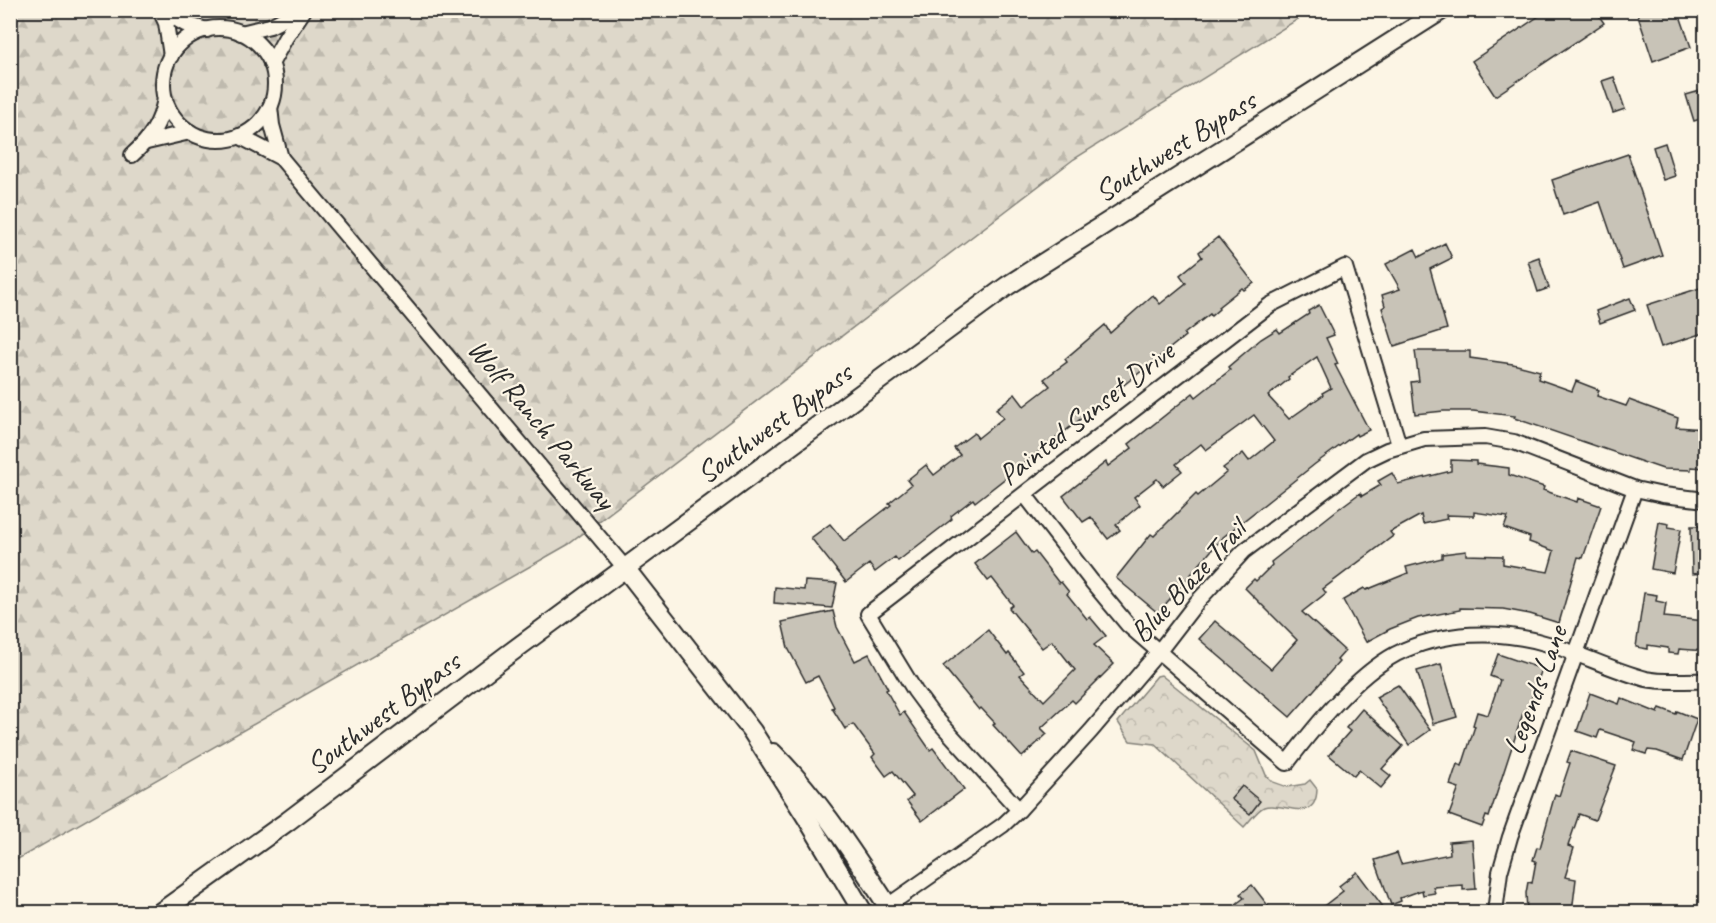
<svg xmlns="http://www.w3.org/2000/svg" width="1716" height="923" font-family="Caveat,sans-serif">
	<defs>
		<pattern id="forest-firs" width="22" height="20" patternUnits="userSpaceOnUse" patternTransform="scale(1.5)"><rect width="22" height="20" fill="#ded8ca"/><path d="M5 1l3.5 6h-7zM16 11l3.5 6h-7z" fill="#bfbaae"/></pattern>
		<pattern id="park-crowns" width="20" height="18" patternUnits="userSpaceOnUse" patternTransform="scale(1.5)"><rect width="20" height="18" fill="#ded8ca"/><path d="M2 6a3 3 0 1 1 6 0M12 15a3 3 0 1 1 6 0" fill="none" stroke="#bfbaae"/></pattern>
	</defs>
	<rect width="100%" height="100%" fill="#fcf5e5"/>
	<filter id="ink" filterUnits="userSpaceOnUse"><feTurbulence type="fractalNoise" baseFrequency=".0167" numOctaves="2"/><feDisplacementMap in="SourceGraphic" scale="12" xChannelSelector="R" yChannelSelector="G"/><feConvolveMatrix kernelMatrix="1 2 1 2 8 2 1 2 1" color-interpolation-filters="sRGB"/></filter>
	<g filter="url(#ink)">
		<!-- forest -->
		<path fill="url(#forest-firs)" stroke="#84827a" stroke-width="1.5" d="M11,11h1300l-237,148 -505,385 -558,319z"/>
		<!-- park -->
		<path fill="url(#park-crowns)" stroke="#84827a" stroke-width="1.5" d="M1161,675l95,76 10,24 7,7 14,5 18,-3 5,-4 7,9c-1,38 -36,11 -53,18 -7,3 -14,14 -20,20l-89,-83 -25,-3 -12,-19 39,-46z"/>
		<!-- building -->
		<g fill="#c8c3b7" stroke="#2b2b2b" stroke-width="1.5" fill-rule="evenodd">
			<path d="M1548,10h47l9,13 -109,73 -23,-35z"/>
			<path d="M1636,10h42l13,37 -38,14z"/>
			<path d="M1614,77l11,32 -12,4 -11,-32z"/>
			<path d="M1700,91l6,18v8l-12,4 -8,-26z"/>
			<path d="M1665,143l10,33 -12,4 -10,-33z"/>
			<path d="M1628,154l34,101 -39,14 -23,-67 -37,13 -11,-35z"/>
			<path d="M1218,237l36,46 -10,7 -2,-2 -24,19 1,2 -8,7 -1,-2 -26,20 1,2 -37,30 -173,136 -2,-3 -22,17 1,3 -54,42 -3,-4 -20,15 -6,-8 -23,18 -35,-44 19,-14 14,17 47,-36 -2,-2 22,-18 -4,-5 19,-15 8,10 26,-20 -6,-7 20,-15 4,5 25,-20 -7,-9 19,-15 9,12 26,-20 -6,-7 23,-17 -2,-3 40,-34 5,8 43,-38 7,9 26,-21 -6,-8 22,-18 -3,-5z"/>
			<path d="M1445,243l7,15 -22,11 17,60 -53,17 -12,-38 3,-2 -3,-11 18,-6 -14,-25 29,-15 4,8z"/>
			<path d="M1539,257l10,31 -11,4 -10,-31z"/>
			<path d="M1706,286v46l-45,15 -14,-42z"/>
			<path d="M1630,298l5,12 -35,13 -4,-12z"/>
			<path d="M1319,305l15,30 -8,3 12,26 -3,1 34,65 -12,6 -1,-2 -41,30 -93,74 -64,75 -42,-35 35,-44 3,2 42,-42 2,2 29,-24 -4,-4 20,-15 6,8 25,-20 -20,-26 -48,35 -5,-6 -25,20 6,7 -19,15 -6,-7 -23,18 6,8 -24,20 4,5 -12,9 -17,-22 -8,5 -20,-26 43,-34 2,4 24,-18 -3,-4 64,-51 3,4 34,-27 -2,-3 33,-28 16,-10 3,4 29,-19 -1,-3zM1317,357l14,31 -9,5 1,2 -34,24 -21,-23 21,-17 -1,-2z"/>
			<path d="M1415,351h55v7l43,6 27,7 -2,8 34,12 4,-10 23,9 -2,6 29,10 3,-6 49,18 -2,9 28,2 -1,23h3l-1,16 -14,-1v3l-28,-1 -149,-51 1,-2 -42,-5h-29l-29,3 -4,-32 8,-1z"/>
			<path d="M1451,460l25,1v3l33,4v7l35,12 -1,3 34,12 1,-4 23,8 -18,52 -5,-1 -19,66 -29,-9 -27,-5 -43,-1v2l-42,8 -28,11 -24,13 -23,-42 21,-12 2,2 42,-17 -2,-6 36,-9v-4l24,-3v4l37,1v8l45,8 6,-21 -25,-9 1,-5 -26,-9 4,-11 -34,-5v4l-28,-1 1,4 -24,5 -2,-9 -31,17 3,4 -70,53 3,4 -24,19 43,39 -8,9 2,2 -49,55 -91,-78 16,-18 56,48 26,-29 -52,-52 9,-9 2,2 16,-16 -1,-3 66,-52 23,-17 2,3 19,-11 -3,-4 14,-8 6,11 53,-13z"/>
			<path d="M1659,522l10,2 -1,3 13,2 -8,44 -22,-4z"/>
			<path d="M1691,526h11v4h4v43l-14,1z"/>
			<path d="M1016,532l16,22 3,-2 24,31 2,-1 8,10 -2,2 20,25 3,-2 16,19 -12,9 20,19 -39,39 -3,-3 -31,28 6,6 -25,23 -29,-32 2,-2 -14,-15 -2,2 -36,-44 45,-36 19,25 2,-2 15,19 -4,3 24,26 31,-31 -23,-29 -10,7 -33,-40 4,-3 -21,-27 -4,3 -13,-17z"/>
			<path d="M805,581l32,2 -5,25 -58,-5 1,-16 29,3z"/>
			<path d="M1644,593l13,2 -1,6 10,2 -2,14 42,4v30l-27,-2 -1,5 -10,-1v-5l-20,-3v4l-12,-2z"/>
			<path d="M833,611l4,16 18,34 14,-7 19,35 -2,1 14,25 4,-3 26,38 3,-2 31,41 -42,32 -15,-20 6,-5 -20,-25 -7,5 -14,-19 3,-3 -22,-30 -8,5 -13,-21 2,-1 -16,-31 -12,6 -18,-34 -6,-26z"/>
			<path d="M1498,654l44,15 -15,42 -3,-1 -35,107 -3,-1 -4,11 -33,-12 10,-27 -9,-3 7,-21 5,2 13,-40 -2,-1 4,-13 11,3 12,-35 -10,-4z"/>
			<path d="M1441,664l16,53 -24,7 -16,-53z"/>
			<path d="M1398,685l32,45 -21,15 -33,-48z"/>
			<path d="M1590,693l29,11 2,-6 37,15 2,-5 16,6 1,-3 20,8 -14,41 -26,-9 -9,-1 -2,4 -13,-4 3,-8 -36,-12 -3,8 -20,-7z"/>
			<path d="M1362,709l41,37 -21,23 9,7 -10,12 -22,-18 -5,6 -25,-21 21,-24 -4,-3z"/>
			<path d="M1571,751l45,15 -21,54 -16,-6 -11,32 6,2 -9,29 11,2 -4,33h-45l-1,-19 2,-11 4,1 4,-22 -3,-1 4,-13 3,1 15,-54 4,2 11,-33 -3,-1z"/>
			<path d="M1242,786l18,15 -10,13 -19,-15z"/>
			<path d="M1472,840l4,49 -13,1v-5l-30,2 2,6 -12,2 -1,-5 -22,8 1,3 -10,4 -16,-45 22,-7 4,11 49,-10 -1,-12z"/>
			<path d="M1357,872l27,36 -13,4h-55l27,-21 -4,-5z"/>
			<path d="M1252,885l21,27h-30l-7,-8 8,-6 -4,-4z"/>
		</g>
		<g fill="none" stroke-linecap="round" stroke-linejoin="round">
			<!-- street casing -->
			<g stroke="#2b2b2b" stroke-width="18">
				<g id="street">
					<path d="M160,10l6,13 5,33"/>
					<path d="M161,10l24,14 22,6"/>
					<circle cx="219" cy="84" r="56"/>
					<path d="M241,33l29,-7 31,-16"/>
					<path d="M271,64l15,-27 18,-27"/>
					<path d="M270,107l2,18 9,33"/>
					<path d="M239,136l42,22 344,410"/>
					<path d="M147,142l43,-10"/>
					<path d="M132,155c19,-17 28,-31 33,-56"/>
					<path d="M1025,495l68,88 35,42 159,138c28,-37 68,-87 109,-109 46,-23 103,-25 152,-10 33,10 64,26 98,35 17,4 42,1 60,2"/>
					<path d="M1019,810l-87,-96 -17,-23 -47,-77 402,-309 75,-38 54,178"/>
					<path d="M879,912l124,-87 16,-15 72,-79 69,-81 37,-48 47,-51 122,-91 21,-10 37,-11 61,-2 29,5 121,47 28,6 43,5"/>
					<path d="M1495,912l5,-40 10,-35 125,-348"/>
				</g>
			</g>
			<!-- secondary casing -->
			<g stroke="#2b2b2b" stroke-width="22">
				<g id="secondary">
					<path d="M625,568l127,163 55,87 56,94"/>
					<path d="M773,753c47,47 83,105 119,159"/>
					<path d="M161,912l127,-91 218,-165 501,-370 435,-276"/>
				</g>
			</g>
			<!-- street -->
			<use href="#street" stroke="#fcf5e5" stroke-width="14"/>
			<!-- secondary -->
			<use href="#secondary" stroke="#fcf5e5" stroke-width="18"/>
		</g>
	</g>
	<g text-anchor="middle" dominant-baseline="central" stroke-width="4.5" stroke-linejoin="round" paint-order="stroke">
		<!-- street labels -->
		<g font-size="30" fill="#2b2b2b" stroke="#fcf5e5">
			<text transform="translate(1175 146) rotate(-32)">Southwest Bypass</text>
			<text transform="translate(1086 413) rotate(-38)">Painted Sunset Drive</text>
			<text transform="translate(774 423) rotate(-36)">Southwest Bypass</text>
			<text transform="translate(542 424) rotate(50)">Wolf Ranch Parkway</text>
			<text transform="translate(1188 581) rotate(-47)">Blue Blaze Trail</text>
			<text transform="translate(1535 690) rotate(-70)">Legends Lane</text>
			<text transform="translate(383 713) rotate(-37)">Southwest Bypass</text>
		</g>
	</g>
	<!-- margin -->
	<rect width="1716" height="923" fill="none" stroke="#fcf5e5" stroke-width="36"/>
	<rect x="18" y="18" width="1680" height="887" fill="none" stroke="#2b2b2b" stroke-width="2" filter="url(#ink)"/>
</svg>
